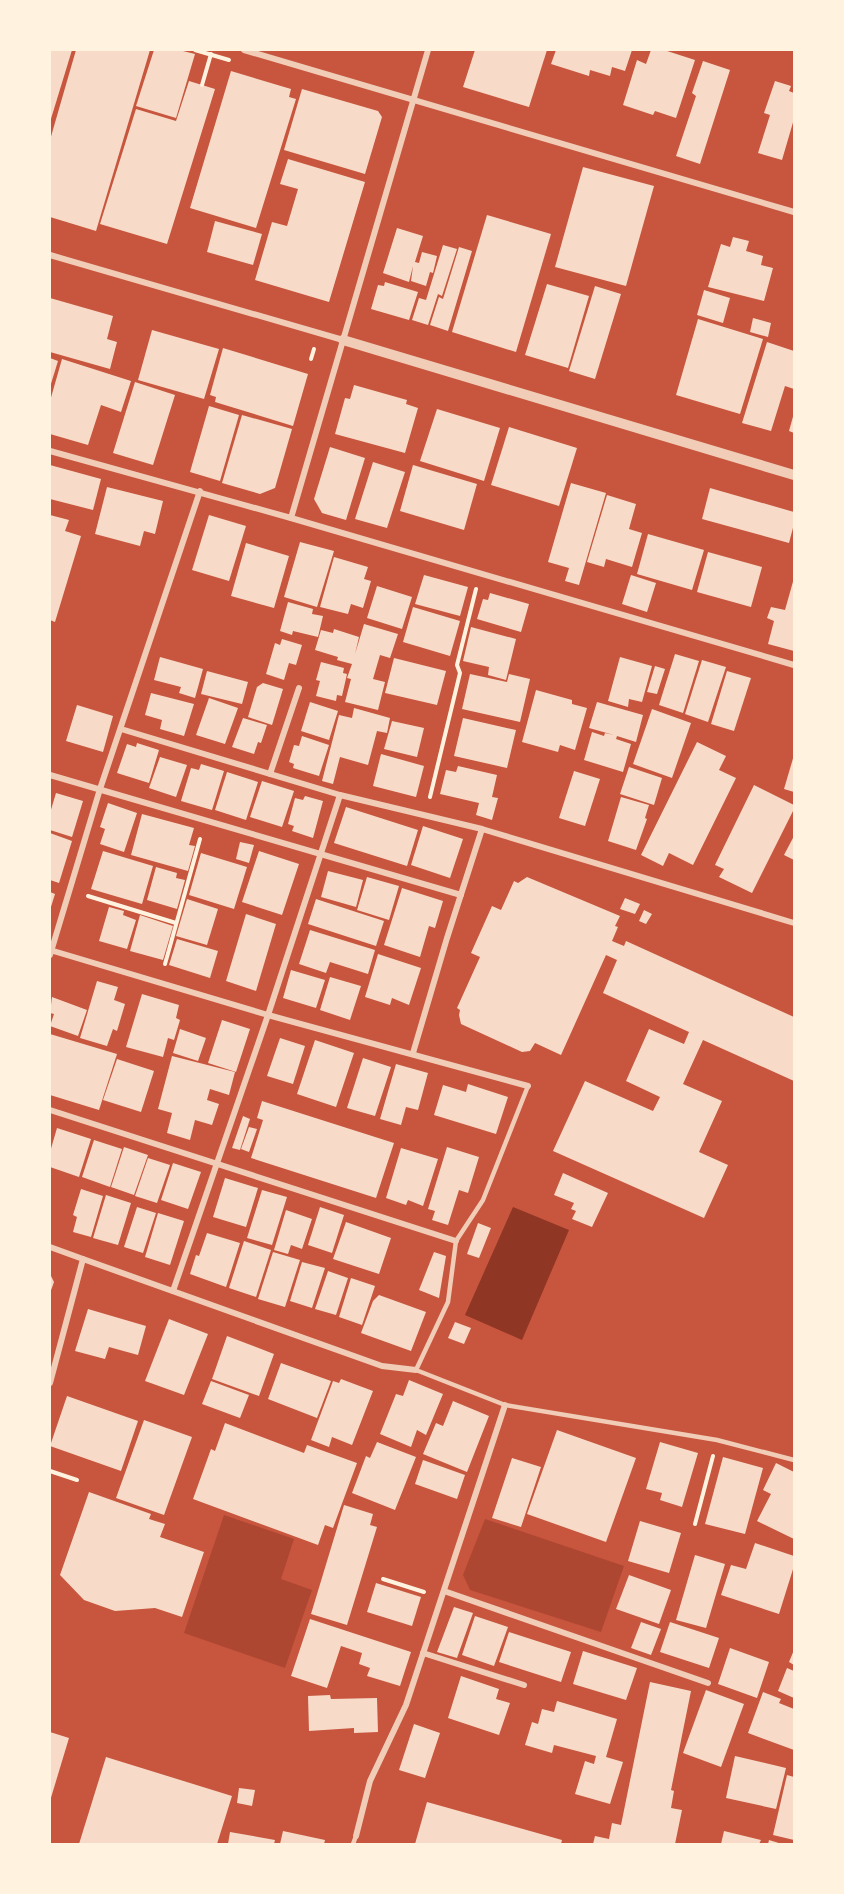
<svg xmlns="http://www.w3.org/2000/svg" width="844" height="1894" font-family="Commissioner,sans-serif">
	<rect width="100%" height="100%" fill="#c8553d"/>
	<!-- green -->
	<g fill="#ae4732">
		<path d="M224,1515l70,24 -13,40 31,11 -27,78 -101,-35z"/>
		<path d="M485,1519l139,47 -23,66 -131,-42 -7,-15z"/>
	</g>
	<!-- water -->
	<path fill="#8f3625" d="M513,1207l56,23 -47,110 -57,-25z"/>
	<!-- building -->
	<g fill="#f7dbc8">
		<path d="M50,50h22l-22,72z"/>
		<path d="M76,50h74l-54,181 -46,-14v-77z"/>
		<path d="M154,50h25l16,4 -19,64 -40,-12z"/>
		<path d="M475,50h72l-18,57 -66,-20z"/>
		<path d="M556,50h76l-7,21 -13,-4 -2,9 -20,-6 -1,6 -38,-12z"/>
		<path d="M651,50h13l31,10 -19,58 -21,-7 -2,4 -30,-10 14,-45 9,4z"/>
		<path d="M703,61l27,9 -30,94 -24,-8 20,-60 -4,-3z"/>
		<path d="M231,71l60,18 -2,8 7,2 -40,129 -66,-20z"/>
		<path d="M189,81l26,8 -48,155 -67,-20 36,-115 40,12z"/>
		<path d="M775,81l16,5 -2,5 5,2v26l-12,41 -24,-7 12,-38 -6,-2z"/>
		<path d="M302,89l76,22 4,6 -17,57 -81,-24z"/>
		<path d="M288,159l77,23 -36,120 -74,-22 17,-58 15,4 11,-37 -18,-5z"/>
		<path d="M583,167l71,19 -28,100 -71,-19z"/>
		<path d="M487,215l64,19 -35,118 -64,-20z"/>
		<path d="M215,221l47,13 -9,31 -46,-13z"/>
		<path d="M397,228l26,8 -8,26 4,1 3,-11 15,4 -4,17 -3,-1 -4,14 -15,-5 2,-15 -4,16 -26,-9z"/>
		<path d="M733,237l16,4 -3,10 17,5 -2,9 12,3 -9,33 -56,-14 13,-43 9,3z"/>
		<path d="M443,245l14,4 -15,47 -4,-2 -10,31 -16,-5 7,-22 7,2z"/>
		<path d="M459,247l13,4 -24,80 -18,-6 9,-28 4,2z"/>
		<path d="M385,282l33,10 -9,28 -38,-11 7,-24 6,1z"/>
		<path d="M547,284l42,12 -21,72 -43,-13z"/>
		<path d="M595,286l26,8 -26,85 -26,-8z"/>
		<path d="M704,290l26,8 -7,25 -26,-8z"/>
		<path d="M50,298l63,18 -6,23 10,3 -7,27 -60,-17z"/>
		<path d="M753,318l18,5 -3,14 -18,-5z"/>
		<path d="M698,319l65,20 -23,75 -64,-19z"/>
		<path d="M152,330l67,19 -15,50 -66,-19z"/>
		<path d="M767,342l27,9v38l-9,-3 -14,45 -29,-8z"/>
		<path d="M223,348l85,26 -15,52 -78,-24 1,-5 -6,-2z"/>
		<path d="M50,358l8,3 -8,26z"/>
		<path d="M62,359l69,22 -10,31 -20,-7 -13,40 -38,-11v-33z"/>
		<path d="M135,382l40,13 -22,70 -40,-12z"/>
		<path d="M354,385l53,15 -1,4 12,4 -13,45 -70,-19 10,-36 5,1z"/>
		<path d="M209,406l30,9 -19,66 -30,-9z"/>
		<path d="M437,409l63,19 -16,53 -64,-20z"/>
		<path d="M794,413v20l-5,-2z"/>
		<path d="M242,415l50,14 -17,59 -15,6 -38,-11z"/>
		<path d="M509,427l68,21 -18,58 -68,-21z"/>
		<path d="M330,447l35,11 -19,62 -24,-7 -8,-14z"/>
		<path d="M373,462l32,10 -18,56 -32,-9z"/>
		<path d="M50,465l51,14 -8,31 -43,-11z"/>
		<path d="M413,465l64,19 -13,46 -64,-19z"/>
		<path d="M571,483l35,10 -27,92 -14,-4 4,-13 -21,-6z"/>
		<path d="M107,487l56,14 -8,33 -11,-3 -4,15 -45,-12z"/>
		<path d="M710,488l84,24v12l-5,19 -87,-24z"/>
		<path d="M607,495l29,9 -7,25 13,4 -10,34 -26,-8 -2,8 -17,-5z"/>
		<path d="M50,515l19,5 -4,11 16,5 -26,86 -5,-2z"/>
		<path d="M209,515l37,11 -17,55 -37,-11z"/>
		<path d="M648,534l56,16 -12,40 -55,-16z"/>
		<path d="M300,542l34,9 -17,56 -33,-10z"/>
		<path d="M246,543l43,13 -15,52 -43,-12z"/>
		<path d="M708,552l54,15 -11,40 -54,-15z"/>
		<path d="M334,557l34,10 -4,12 7,2 -8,27 -12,-4 -3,10 -28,-7z"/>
		<path d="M424,575l44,12 -8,29 -45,-12z"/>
		<path d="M631,575l25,8 -9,29 -25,-8z"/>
		<path d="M794,578v73l-26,-7 6,-23 -7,-3 4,-11 14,3z"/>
		<path d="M377,586l35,11 -10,32 -35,-11z"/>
		<path d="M490,593l39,11 -8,28 -44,-13 6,-20 5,1z"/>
		<path d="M288,602l25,7 -1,5 11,2 -5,21 -25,-6 -1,4 -12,-4z"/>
		<path d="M413,607l47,14 -10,35 -47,-14z"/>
		<path d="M364,624l34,10 -8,24 -10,-3 -7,24 12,3 -7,28 -33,-8 6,-23 -4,-1 5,-14 -15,-4 1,-3 -23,-7 6,-20 12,3 1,-4 25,8 -4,17z"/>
		<path d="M471,627l45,12 -10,41 -18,-5 1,-8 -26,-6z"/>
		<path d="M282,639l20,6 -6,20 -7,-2 -5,17 -18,-6 9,-31 5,2z"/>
		<path d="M675,654l24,7 -16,52 -24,-8z"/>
		<path d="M160,657l43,12 -8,29 -16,-5 2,-6 -27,-7z"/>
		<path d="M620,657l32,9 -10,36 -13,-3 -1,8 -20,-6z"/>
		<path d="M394,658l52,13 -9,34 -52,-12z"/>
		<path d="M702,660l24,7 -18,55 -23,-8z"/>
		<path d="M321,662l23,6 -1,5 4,1 -5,22 -5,-1 -1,6 -20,-5 4,-15 -4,-1z"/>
		<path d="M655,666l10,3 -8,25 -10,-2z"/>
		<path d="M207,671l41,11 -6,22 -41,-10z"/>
		<path d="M727,671l24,7 -17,53 -23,-7z"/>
		<path d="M470,674l37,8 2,-8 21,5 -10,43 -58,-13z"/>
		<path d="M263,683l20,6 -11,36 -24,-8 9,-30z"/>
		<path d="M536,690l36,10v4l15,4 -12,42 -15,-5 -2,7 -36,-10z"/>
		<path d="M151,693l43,11 -10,32 -24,-7 2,-9 -17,-5z"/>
		<path d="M209,698l29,10 -13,36 -29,-9z"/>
		<path d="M310,702l28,9 -9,29 -28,-9z"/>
		<path d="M597,702l46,13 -7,27 -19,-6 -1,3 15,5 -8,28 -39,-12 8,-28 12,4 1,-3 9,2 -25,-7z"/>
		<path d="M77,705l36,11 -10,36 -37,-11z"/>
		<path d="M354,708l36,10 -3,15 -10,-2 -9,34 -28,-8 -7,27 -11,-3 17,-66 13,3z"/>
		<path d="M652,709l39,14 -19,55 -39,-14z"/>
		<path d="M243,718l24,7 -6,18 -3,-1 -4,12 -22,-7z"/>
		<path d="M463,718l53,12 -9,38 -53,-12z"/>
		<path d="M392,721l32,7 -7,29 -33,-8z"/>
		<path d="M302,736l27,9 -10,31 -26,-8 1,-4 -5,-2 5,-17 5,1z"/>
		<path d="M697,742l29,14 -7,14 17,8 -43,87 -24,-12 -6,13 -22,-11z"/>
		<path d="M137,743l22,7 -10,33 -32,-10 10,-29 9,3z"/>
		<path d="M381,754l43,12 -8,31 -43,-11z"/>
		<path d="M794,755v37l-10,-3z"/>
		<path d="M160,757l27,8 -11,32 -27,-9z"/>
		<path d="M201,764l23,7 -12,39 -31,-9 10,-33 8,2z"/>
		<path d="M458,766l39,9 -5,22 6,1 -6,22 -16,-5 3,-12 -39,-9 6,-24 10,2z"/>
		<path d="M629,767l33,11 -8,27 -34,-11z"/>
		<path d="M574,771l26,8 -15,47 -26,-8z"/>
		<path d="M227,772l31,10 -12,38 -31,-10z"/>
		<path d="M262,781l32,10 -12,36 -32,-10z"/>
		<path d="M754,785l40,20v4l-42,84 -33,-16 5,-8 -9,-4z"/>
		<path d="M56,793l27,8 -11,36 -22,-7v-17z"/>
		<path d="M305,796l18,5 -10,37 -21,-7 2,-5 -6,-2 7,-26 8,2z"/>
		<path d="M621,797l28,8 -4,13 2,1 -11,31 -28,-9z"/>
		<path d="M108,803l29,10 -13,39 -24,-8 5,-15 -5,-2z"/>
		<path d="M346,807l72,23 -11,36 -73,-23z"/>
		<path d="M142,814l52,14 -5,17 6,1 -7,25 -57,-16z"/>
		<path d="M423,826l40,13 -13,39 -39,-13z"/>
		<path d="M50,833l22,8 -13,42 -9,-3z"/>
		<path d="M794,836v24l-10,-5z"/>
		<path d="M240,842l14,3 -5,18 -13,-4z"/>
		<path d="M103,851l50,15 -11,38 -51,-15z"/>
		<path d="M259,851l40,13 -17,51 -40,-13z"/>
		<path d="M201,853l46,14 -13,42 -45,-14z"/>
		<path d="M156,867l21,6 -1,5 9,2 -8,29 -30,-9z"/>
		<path d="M328,871l35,9 -7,27 -35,-10z"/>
		<path d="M367,877l32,9 -10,34 -32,-10z"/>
		<path d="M527,877l93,39 -5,10 3,1 -6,14 12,5 2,-5 168,76v64l-91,-41 -20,44 39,17 -23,51 29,13 -24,53 -151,-67 32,-70 68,30 7,-14 -34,-16 23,-52 35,15 5,-12 -86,-39 14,-33 -11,-5 -45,100 -26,-12 -5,8 -8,1 -61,-28 -2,-9 1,-5 -3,-2 23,-51 -9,-4 21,-47 9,4 13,-29 4,2z"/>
		<path d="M402,888l41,13 -8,27 -6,-2 -9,31 -36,-12z"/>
		<path d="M50,892l5,2 -5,16z"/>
		<path d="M625,898l15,6 -5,10 -15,-5z"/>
		<path d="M187,899l31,10 -11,36 -31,-9z"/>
		<path d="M316,899l68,22 -8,25 -68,-22z"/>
		<path d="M109,907l15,4 -1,4 13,5 -9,29 -28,-8z"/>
		<path d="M644,910l8,4 -6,10 -7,-3z"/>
		<path d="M246,914l30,10 -20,67 -30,-10z"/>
		<path d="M140,915l33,11 -10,34 -33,-9z"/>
		<path d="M310,930l65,20 -7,24 -38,-12 -4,11 -27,-9z"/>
		<path d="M177,939l41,12 -8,27 -41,-13z"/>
		<path d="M378,954l43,14 -12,37 -17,-7 -2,7 -25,-8z"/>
		<path d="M291,970l34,10 -9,28 -33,-10z"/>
		<path d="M330,977l31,9 -11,34 -30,-10z"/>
		<path d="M97,981l21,6 -4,13 11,4 -8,27 -4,-2 -6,17 -27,-8z"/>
		<path d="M142,994l37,11 -3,13 4,2 -6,20 -6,-2 -5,19 -37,-10z"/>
		<path d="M52,997l35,13 -9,26 -28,-10 4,-12 -4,-1z"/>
		<path d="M222,1020l28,9 -14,43 -28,-9z"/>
		<path d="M180,1029l26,9 -8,23 -25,-8z"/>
		<path d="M50,1034l67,20 -18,56 -49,-15z"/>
		<path d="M280,1038l25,8 -12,38 -26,-8z"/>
		<path d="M315,1040l39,13 -18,54 -39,-13z"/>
		<path d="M172,1056l63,16 -6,23 -19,-6 -3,11 12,4 -7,21 -17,-5 -5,20 -23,-7 5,-20 -14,-4z"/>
		<path d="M363,1058l28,9 -16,49 -28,-8z"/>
		<path d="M117,1059l37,12 -13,41 -38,-12z"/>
		<path d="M396,1064l32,9 -10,37 -12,-3 -5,18 -21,-6z"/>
		<path d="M468,1084l40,13 -12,37 -62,-19 9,-30 23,7z"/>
		<path d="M262,1101l132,42 -18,55 -125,-40 12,-38 -6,-2z"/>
		<path d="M243,1116l7,3 -10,31 -8,-2z"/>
		<path d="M249,1127l8,2 -8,23 -8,-3z"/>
		<path d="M57,1128l34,11 -12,38 -29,-10v-15z"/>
		<path d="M94,1140l28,9 -12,38 -28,-10z"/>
		<path d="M124,1147l24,8 -14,40 -23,-8z"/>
		<path d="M447,1147l32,10 -11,36 -9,-3 -11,35 -16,-5 3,-9 -7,-2z"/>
		<path d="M401,1148l37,11 -15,47 -15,-6 -2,5 -20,-7z"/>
		<path d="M148,1158l22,7 -13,38 -22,-7z"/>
		<path d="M173,1163l28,9 -13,37 -27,-9z"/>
		<path d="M563,1173l45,20 -16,34 -20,-8 4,-8 -5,-2 3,-6 -20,-8z"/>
		<path d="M225,1178l33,10 -12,39 -33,-10z"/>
		<path d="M81,1189l22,7 -12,41 -18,-5 4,-15 -4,-2z"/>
		<path d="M262,1190l25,7 -15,48 -25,-7z"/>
		<path d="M106,1195l25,8 -13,42 -25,-7z"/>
		<path d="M137,1207l19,6 -13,40 -19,-6z"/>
		<path d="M320,1207l24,8 -12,38 -24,-8z"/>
		<path d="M286,1210l26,9 -10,30 -11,-4 -3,9 -14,-4z"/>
		<path d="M158,1213l26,8 -14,44 -25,-8z"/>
		<path d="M346,1222l45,16 -12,36 -46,-15z"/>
		<path d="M478,1223l13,5 -12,30 -12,-4z"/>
		<path d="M207,1233l33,10 -14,44 -36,-13 6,-19 3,1z"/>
		<path d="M244,1241l27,9 -15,47 -27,-9z"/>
		<path d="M273,1252l27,8 -15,47 -27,-8z"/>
		<path d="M434,1252l12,4 -7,42 -20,-8z"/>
		<path d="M302,1262l23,6 -13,40 -22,-7z"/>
		<path d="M328,1271l20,7 -12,37 -21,-6z"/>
		<path d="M50,1274l4,8 -4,11z"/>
		<path d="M351,1278l24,8 -13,39 -23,-8z"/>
		<path d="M379,1295l47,17 -15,39 -50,-18 12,-32z"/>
		<path d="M88,1309l58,17 -8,29 -29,-8 -4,12 -30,-8z"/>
		<path d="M169,1319l39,15 -24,61 -39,-14z"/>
		<path d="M455,1322l16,6 -7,16 -16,-6z"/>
		<path d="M227,1336l47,18 -15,42 -47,-17z"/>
		<path d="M281,1363l50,18 -14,37 -49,-19z"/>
		<path d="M341,1379l32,12 -21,54 -20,-8 -3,10 -18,-7 22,-59 6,2z"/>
		<path d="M409,1380l34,14 -17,41 -9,-5 -6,17 -31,-13 16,-40 7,2z"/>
		<path d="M211,1381l38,14 -9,23 -38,-14z"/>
		<path d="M67,1396l71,25 -17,50 -71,-25z"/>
		<path d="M453,1401l36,15 -22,56 -44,-18 13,-31 7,3z"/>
		<path d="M144,1420l48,17 -28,78 -48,-17z"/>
		<path d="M225,1423l79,30 3,-8 50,18 -24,65 -8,-3 -7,20 -125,-46 18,-50 4,2z"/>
		<path d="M557,1430l79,28 -30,84 -79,-28z"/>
		<path d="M377,1442l39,15 -21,53 -43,-17 14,-37 4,2z"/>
		<path d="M660,1442l38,11 -16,54 -22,-7 2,-7 -16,-4z"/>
		<path d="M723,1457l40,11 -18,66 -40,-10z"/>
		<path d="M512,1458l29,9 -20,60 -29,-9z"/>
		<path d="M423,1460l42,15 -8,24 -42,-15z"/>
		<path d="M776,1463l18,9v67l-37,-18 14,-27 -8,-4z"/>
		<path d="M89,1492l62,22 -2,5 16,5 -5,13 44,15 -22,65 -27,-9 -40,3 -31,-11 -24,-25z"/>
		<path d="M344,1505l29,9 -3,11 7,2 -30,98 -36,-11z"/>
		<path d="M640,1521l41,12 -12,40 -41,-12z"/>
		<path d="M755,1543l39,13v10l-15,48 -58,-19 10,-30 15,4z"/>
		<path d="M695,1555l30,9 -19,64 -30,-8z"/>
		<path d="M629,1575l42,15 -12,34 -43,-15z"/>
		<path d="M376,1583l45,14 -9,29 -45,-14z"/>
		<path d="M454,1607l19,6 -16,45 -20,-6z"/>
		<path d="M475,1616l33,11 -14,39 -32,-11z"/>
		<path d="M310,1619l101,33 -11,34 -33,-10 3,-8 -11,-4 3,-11 -21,-7 -14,42 -36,-12z"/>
		<path d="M641,1622l20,7 -10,26 -20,-7z"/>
		<path d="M670,1622l49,16 -10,30 -49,-16z"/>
		<path d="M509,1632l62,20 -10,30 -62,-20z"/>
		<path d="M730,1648l39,14 -12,36 -39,-14z"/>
		<path d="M794,1650v15l-5,-3z"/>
		<path d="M583,1651l54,17 -11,32 -53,-16z"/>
		<path d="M787,1668l7,3v27l-16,-7z"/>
		<path d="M461,1676l38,13 -3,10 14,4 -11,32 -51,-17z"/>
		<path d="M650,1682l41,9 -20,99 3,1 -3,17 11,2 -7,34h-82l2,-8 14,3 3,-16 9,2z"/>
		<path d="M706,1690l38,14 -23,63 -38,-14z"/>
		<path d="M763,1692l18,7 -2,4 15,6v41l-46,-17z"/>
		<path d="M330,1695l1,4 46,-1 1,34 -24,1v-5l-45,3 -1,-35z"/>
		<path d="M557,1701l60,18 -11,38 17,5 -13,42 -35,-10 10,-33 9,3 2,-8 -42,-11 -2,8 -27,-8 7,-23 6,2 4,-15 12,3z"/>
		<path d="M414,1724l26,9 -15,45 -26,-8z"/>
		<path d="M50,1732l19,6 -19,63z"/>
		<path d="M735,1756l51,12 -10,41 -50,-11z"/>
		<path d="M106,1757l126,39 -15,48h-138z"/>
		<path d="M787,1775l7,2v63l-21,-5z"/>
		<path d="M239,1788l16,2 -3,16 -15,-3z"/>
		<path d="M427,1802l135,38 -1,4h-146z"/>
		<path d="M283,1831l42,9 -1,4h-44z"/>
		<path d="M724,1831l37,9 -2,4h-38z"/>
		<path d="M230,1832l45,8 -1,4h-46z"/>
		<path d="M769,1840l13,4h-14z"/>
	</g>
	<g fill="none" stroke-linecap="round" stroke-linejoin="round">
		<!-- path -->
		<g stroke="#fff3e0" stroke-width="4">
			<path d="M195,50l34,10"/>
			<path d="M202,85l9,-31"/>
			<path d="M311,359l3,-10"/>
			<path d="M430,797l30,-124 -3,-8 19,-76"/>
			<path d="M88,896l88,27"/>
			<path d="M165,964l35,-125"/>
			<path d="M50,1471l27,9"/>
			<path d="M695,1524l18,-68"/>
			<path d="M383,1579l41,13"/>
		</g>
		<!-- service -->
		<g stroke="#f1ccb7" stroke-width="4.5">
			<path d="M528,1086l-45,114 -27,41 -8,61 -32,68 89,35 212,35 77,20"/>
			<path d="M353,1844l3,-8"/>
		</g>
		<!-- minor -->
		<g stroke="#f1ccb7" stroke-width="6">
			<path d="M244,50l550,162"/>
			<path d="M50,255l293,85"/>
			<path d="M50,451l241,67 137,-468"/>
			<path d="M291,518l503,147"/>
			<path d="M121,729l219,66 142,34 312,94"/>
			<path d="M270,774l29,-86"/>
			<path d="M50,775l411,120"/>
			<path d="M50,950l218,65 260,71"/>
			<path d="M50,955l50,-166 100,-298"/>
			<path d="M413,1053l34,-115 35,-109"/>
			<path d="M50,1110l406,131"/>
			<path d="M50,1247l33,12 -33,124"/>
			<path d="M83,1259l299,107 34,4"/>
			<path d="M173,1291l95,-276 72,-220"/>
			<path d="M444,1591l264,92"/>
			<path d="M423,1653l101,32"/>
			<path d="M356,1836l14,-55 36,-76 99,-300"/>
		</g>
		<!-- tertiary -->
		<path stroke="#f1ccb7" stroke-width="10" d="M343,340l451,135"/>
	</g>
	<!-- border -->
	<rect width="844" height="1894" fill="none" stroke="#fff3e0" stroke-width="102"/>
</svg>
